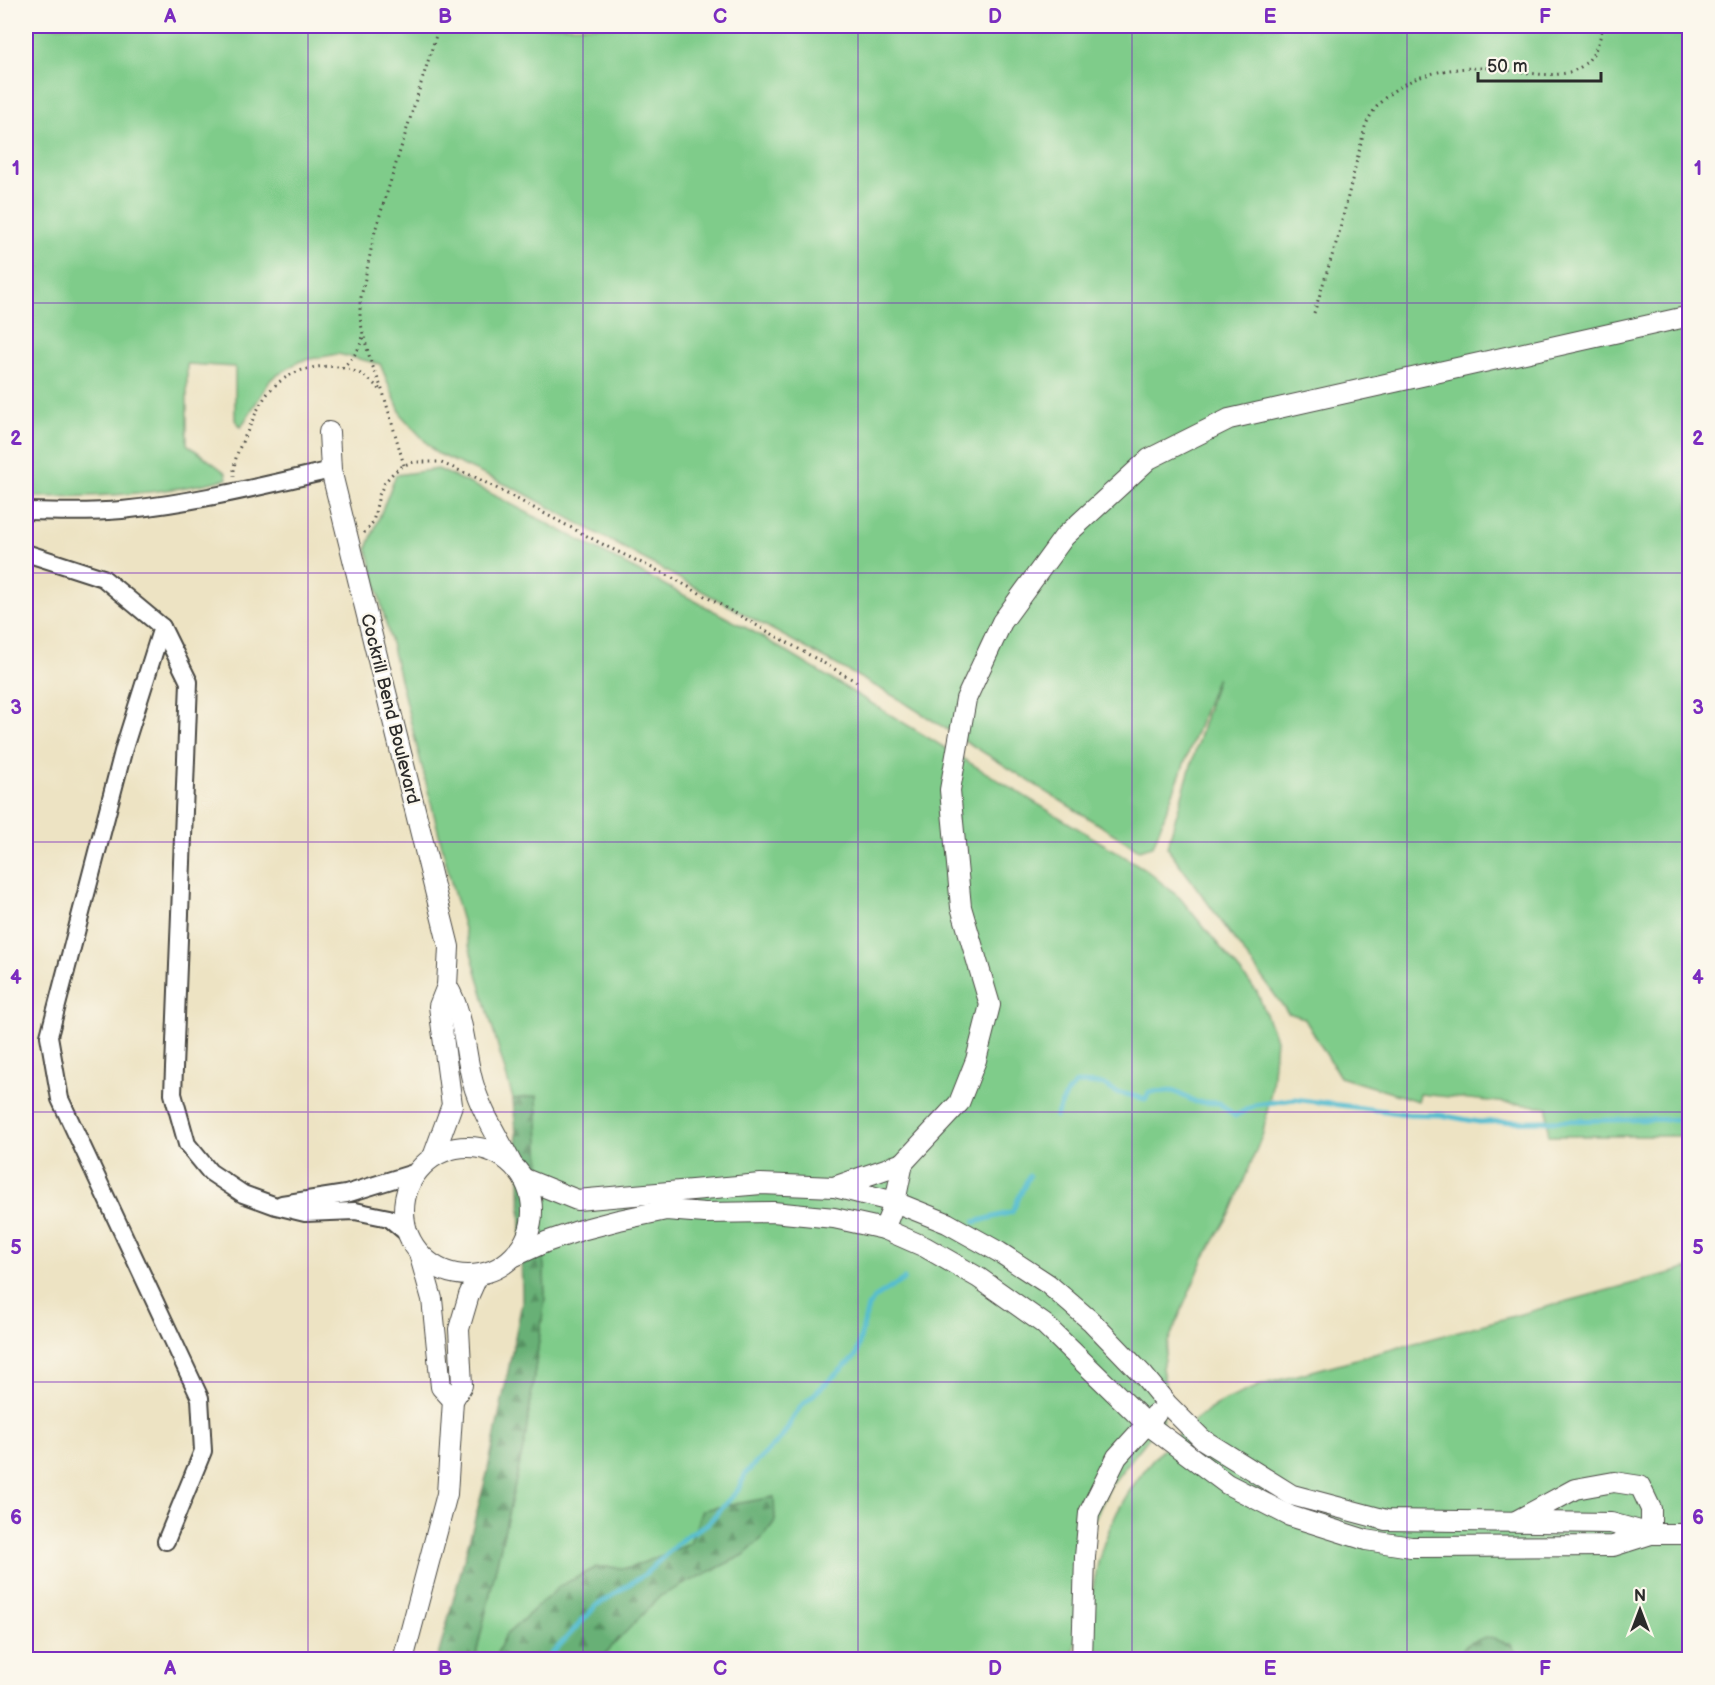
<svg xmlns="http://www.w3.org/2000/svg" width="1715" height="1685" font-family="'Balsamiq Sans',sans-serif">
	<defs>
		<pattern id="forest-firs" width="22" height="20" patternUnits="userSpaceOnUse" patternTransform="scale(1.5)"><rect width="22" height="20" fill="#67b076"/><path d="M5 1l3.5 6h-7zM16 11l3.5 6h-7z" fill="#558f61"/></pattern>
	</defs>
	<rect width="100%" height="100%" fill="#fbf7ec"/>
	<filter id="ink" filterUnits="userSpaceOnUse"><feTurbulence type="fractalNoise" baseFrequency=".0167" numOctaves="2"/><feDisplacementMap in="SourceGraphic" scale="12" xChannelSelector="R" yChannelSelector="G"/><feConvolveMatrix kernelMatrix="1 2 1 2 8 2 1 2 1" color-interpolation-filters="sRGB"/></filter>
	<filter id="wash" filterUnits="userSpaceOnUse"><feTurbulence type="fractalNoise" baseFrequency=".008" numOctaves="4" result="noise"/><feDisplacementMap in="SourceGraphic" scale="24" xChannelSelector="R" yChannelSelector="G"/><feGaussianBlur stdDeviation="1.35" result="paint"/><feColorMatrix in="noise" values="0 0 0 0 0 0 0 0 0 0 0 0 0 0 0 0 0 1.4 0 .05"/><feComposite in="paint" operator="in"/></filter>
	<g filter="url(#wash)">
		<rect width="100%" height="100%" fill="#ede3c3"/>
		<!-- green -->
		<g fill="#7fcc8a" stroke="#557c5a" stroke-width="1.5">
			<path d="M26,26h1663v1110h-141v-29l-128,-13 -2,7 -78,-24 -36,-59 -16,-5 -121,-166 50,-170 -64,169 -14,4 -242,-152 -377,-207 -84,-38 -34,-37 -22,-52 -42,-10 -38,7 -29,18 -30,48 -6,-7v-53l-48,-3v80l39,29 1,6c-67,16 -133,18 -201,18z"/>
			<path d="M438,469l50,23 264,139 393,238 35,29 77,94 19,47 -4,47 -9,47 -31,77 -28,48 -36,84 -6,26 4,21 -3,31 -52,65 -17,35 -21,139h-473l59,-63 85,-41 18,-17 13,-17 -2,-24 -83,47 -60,24 -33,-1 -37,19 -54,49 -12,24h-19l50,-219 20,-142 -8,-202 -24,3 -60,-209 -86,-342 29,-73z"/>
			<path d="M1689,1268v391h-159l-12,-3 -8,-12h-43l-12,15 -365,1c1,-26 0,-53 4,-78 12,-74 60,-136 121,-176 14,-9 31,-14 46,-21z"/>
		</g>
		<!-- forest -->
		<g fill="url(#forest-firs)" stroke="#496e50" stroke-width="1.5">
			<path d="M537,1096l8,202 -20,142 -50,219 -38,1 50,-186 35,-171 -2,-125 -7,-79z"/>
			<path d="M774,1497l1,24 -13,17 -18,17 -84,41 -60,63h-106l12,-24 54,-49 37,-19 33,1 60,-24 12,-34z"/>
			<path d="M1486,1637l24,7 8,12 12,3h-75l12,-15z"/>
		</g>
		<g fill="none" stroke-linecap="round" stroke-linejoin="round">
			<!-- stream -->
			<g stroke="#54bdd0" stroke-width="5">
				<path d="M1056,1116l11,-23 10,-10 25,1 14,8 30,7 3,-7 24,-1 23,11 23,1 16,13 20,-11 39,-6 113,15 34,1 38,7 211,-3"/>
				<path d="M975,1222l37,-10 17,-36"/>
				<path d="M546,1660l50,-54 49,-32 41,-38 21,-12 31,-34 8,-17 36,-36 18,-30 56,-51 12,-49 7,-9 29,-19"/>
			</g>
		</g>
	</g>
	<g filter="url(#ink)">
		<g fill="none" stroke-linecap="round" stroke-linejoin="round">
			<!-- minor casing -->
			<g stroke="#484742" stroke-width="20">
				<g id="minor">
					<path d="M26,511c31,1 64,2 96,-1 71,-7 140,-24 209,-40"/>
					<path d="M26,553l77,25 59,49 27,55 -16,412 14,50 23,28 33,22 33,12 29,7 50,-2 34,7 19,16"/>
					<path d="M162,627l-38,121 -75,288 11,63 140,299 3,53 -37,90"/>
					<path d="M282,1204l64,-10 71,-22"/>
				</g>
			</g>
			<!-- tertiary casing -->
			<g stroke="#484742" stroke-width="22">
				<g id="tertiary">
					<path d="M329,432l2,38 118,477 -2,39 -8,20 13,99 -19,52"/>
					<path d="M447,986c18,29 17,65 26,97 8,28 25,54 38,79"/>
					<circle cx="468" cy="1211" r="64"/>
					<path d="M525,1179l52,21 184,-16 73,3 69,-24 56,-60 17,-43 14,-55 -29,-98 -11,-117 16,-91 36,-77 62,-85 85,-78 80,-40 461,-103"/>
					<path d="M835,1187l60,15 52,21 52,29 49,32 44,38 52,54 23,28 35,35 90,56 94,25 225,3 40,11h39"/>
					<path d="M884,1229l11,-27 8,-39"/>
					<path d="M419,1253l13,46 9,88 12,13"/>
					<path d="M515,1256l31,-14 35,-12 38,-10 47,-10 39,3 68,-1 61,6 50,11 41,18 54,31 65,46 103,100 80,60 63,32 76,24 45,7 202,-1 38,-12"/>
					<path d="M1516,1521l59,-32 39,-7 26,4 11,23v25"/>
					<path d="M403,1660l44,-166 6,-94 9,-15 -3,-56 10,-34 9,-20"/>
					<path d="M1082,1660l3,-103 4,-44 28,-56 39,-43"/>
				</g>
			</g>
			<!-- path -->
			<g stroke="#484742" stroke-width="3" stroke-dasharray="1.5 4.5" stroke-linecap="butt">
				<path d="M1314,313l24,-76 27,-110c20,-51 84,-63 133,-58 24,2 55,11 77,1 18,-8 24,-26 28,-44"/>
				<path d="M342,368c11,-10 17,-17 21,-32"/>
				<path d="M404,465l-21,-73 -12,-30 -8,-28 -3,-16v-16l15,-71 64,-205"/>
				<path d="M234,477c-1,-18 6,-31 14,-47 6,-13 11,-25 20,-37 21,-27 66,-35 96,-17 6,4 12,10 18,15"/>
				<path d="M364,533l9,-11 6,-27 6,-13 9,-10 10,-7 10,-3h25l36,15 133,70 63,30 188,106"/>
			</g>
			<!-- minor -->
			<use href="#minor" stroke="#fff" stroke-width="16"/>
			<!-- tertiary -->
			<use href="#tertiary" stroke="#fff" stroke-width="20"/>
		</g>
	</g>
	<!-- grid -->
	<path fill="none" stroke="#7b2cbf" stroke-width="1.5" stroke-opacity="0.55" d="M308,26v1634M583,26v1634M858,26v1634M1132,26v1634M1407,26v1634M26,303h1664M26,573h1664M26,842h1664M26,1112h1664M26,1382h1664"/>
	<g text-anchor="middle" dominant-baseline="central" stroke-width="4.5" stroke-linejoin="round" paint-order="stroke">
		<!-- street labels -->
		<g font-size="18" fill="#2b2b2b" stroke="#fbf7ec">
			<text transform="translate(390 709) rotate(76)">Cockrill Bend Boulevard</text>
		</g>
	</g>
	<!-- margin -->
	<rect width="1715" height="1685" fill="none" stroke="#fbf7ec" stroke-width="66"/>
	<!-- north arrow -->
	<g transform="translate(1640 1610)" stroke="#fbf7ec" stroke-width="4.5" paint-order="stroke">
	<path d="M0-4.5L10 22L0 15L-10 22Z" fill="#2b2b2b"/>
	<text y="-9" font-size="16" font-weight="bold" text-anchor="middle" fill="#2b2b2b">N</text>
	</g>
	<!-- scale -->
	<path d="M1478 72v9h123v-9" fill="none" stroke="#2b2b2b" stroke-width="3"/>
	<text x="1487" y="72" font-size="18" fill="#2b2b2b" stroke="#fbf7ec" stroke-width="4.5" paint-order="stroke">50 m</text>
	<rect x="33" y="33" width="1649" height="1619" fill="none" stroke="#7b2cbf" stroke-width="2"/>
	<g font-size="20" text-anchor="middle" font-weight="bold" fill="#7b2cbf">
		<text x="170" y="23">A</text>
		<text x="445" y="23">B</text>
		<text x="720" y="23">C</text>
		<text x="995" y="23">D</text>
		<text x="1270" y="23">E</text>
		<text x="1545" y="23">F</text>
		<text x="16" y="175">1</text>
		<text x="1698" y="175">1</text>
		<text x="16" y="445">2</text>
		<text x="1698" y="445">2</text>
		<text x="16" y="714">3</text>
		<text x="1698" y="714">3</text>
		<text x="16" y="984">4</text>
		<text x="1698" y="984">4</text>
		<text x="16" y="1254">5</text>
		<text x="1698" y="1254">5</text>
		<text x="16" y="1524">6</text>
		<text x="1698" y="1524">6</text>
		<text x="170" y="1675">A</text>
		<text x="445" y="1675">B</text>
		<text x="720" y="1675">C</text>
		<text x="995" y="1675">D</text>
		<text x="1270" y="1675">E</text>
		<text x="1545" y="1675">F</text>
	</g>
</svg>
